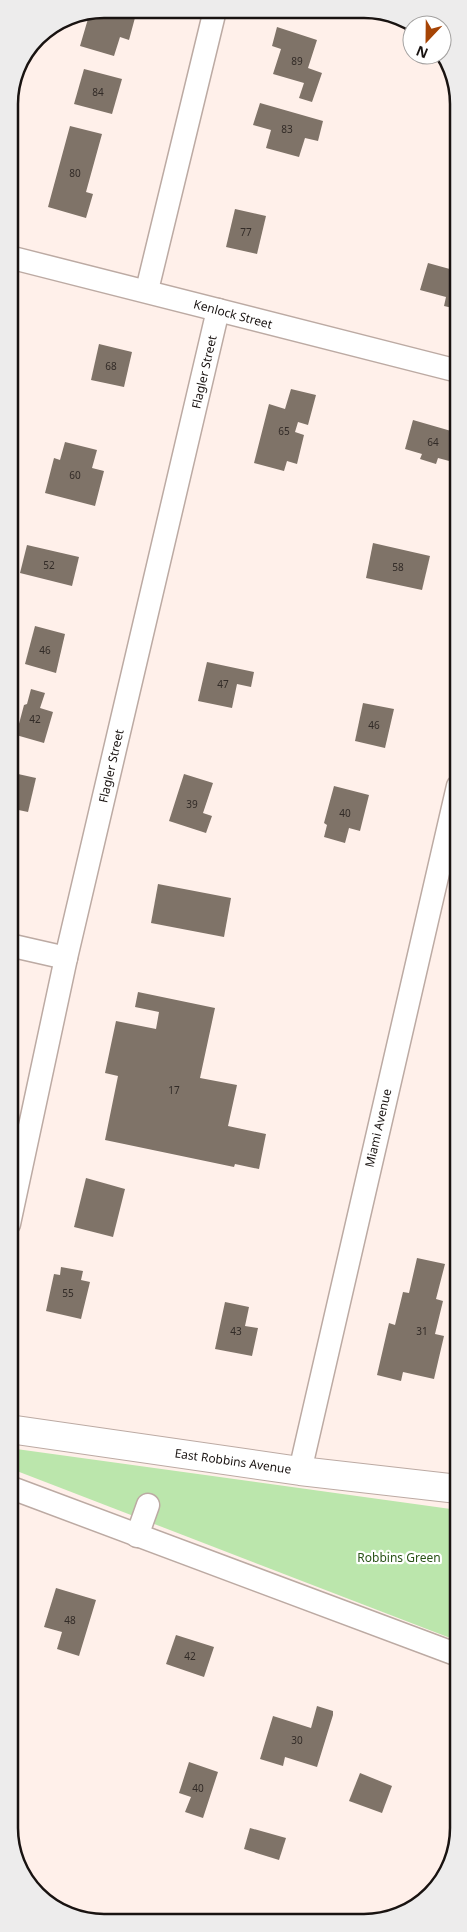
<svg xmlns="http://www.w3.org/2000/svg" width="467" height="1932" font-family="'Noto Sans',sans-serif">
	<rect width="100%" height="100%" fill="#fff0ea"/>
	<!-- green -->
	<path fill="#bbe6ac" d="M9,1448l449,62v131l-449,-173z"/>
	<!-- building -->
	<g fill="#7f7368">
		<path d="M104,9h13l19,5 -7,26 -9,-3 -6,19 -34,-10 10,-34z"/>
		<path d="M277,27l40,13 -9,28 14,5 -10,29 -13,-4 5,-15 -31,-9 8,-25 -9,-3z"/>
		<path d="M84,69l38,10 -10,35 -38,-10z"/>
		<path d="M260,103l63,18 -5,20 -13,-3 -6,19 -33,-9 5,-18 -18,-5z"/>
		<path d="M70,126l32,8 -16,58 7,2 -7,24 -38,-11z"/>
		<path d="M235,209l31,7 -9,38 -31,-7z"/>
		<path d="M428,263l29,8v38l-13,-3 2,-9 -26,-7z"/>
		<path d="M99,344l33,8 -8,35 -33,-7z"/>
		<path d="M291,389l25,6 -8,30 -10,-3 -3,10 9,3 -7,29 -10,-3 -3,10 -30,-8 15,-59 16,5z"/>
		<path d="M413,420l45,13v13l-5,16 -15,-4 -2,6 -16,-5 2,-5 -17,-5z"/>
		<path d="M65,442l32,8 -5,18 12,3 -9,35 -50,-13 9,-35 6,2z"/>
		<path d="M373,543l57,13 -8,34 -56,-12z"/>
		<path d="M27,545l52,12 -7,29 -52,-13z"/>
		<path d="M35,626l30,8 -9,39 -31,-9z"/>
		<path d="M207,662l47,10 -3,15 -14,-3 -5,24 -34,-7z"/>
		<path d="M31,689l14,4 -5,15 13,4 -9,31 -28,-8 8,-30 3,-1z"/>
		<path d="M363,703l31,6 -9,39 -30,-7z"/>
		<path d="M9,772l27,6 -8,34 -19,-4z"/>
		<path d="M184,774l29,9 -10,30 9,3 -6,17 -37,-12z"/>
		<path d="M334,786l35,9 -9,36 -11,-3 -4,15 -21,-6 3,-12 -3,-2z"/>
		<path d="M9,851l10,3 -9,36h-1z"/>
		<path d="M158,884l73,14 -7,39 -73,-14z"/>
		<path d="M138,992l77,16 -15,70 37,7 -9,41 38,8 -7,35 -24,-5 -1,3 -129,-27 13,-64 -13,-3 11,-52 40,8 3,-17 -24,-5z"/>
		<path d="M86,1178l39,11 -12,48 -39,-10z"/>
		<path d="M417,1258l28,6 -9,35 7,2 -8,33 9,2 -10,43 -31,-7 -2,9 -24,-6 12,-52 6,2 8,-33 6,1z"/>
		<path d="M61,1267l22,4 -2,9 9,2 -9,37 -35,-8 8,-37 6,1z"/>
		<path d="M225,1302l24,5 -4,19 13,2 -6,28 -37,-7z"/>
		<path d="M56,1588l40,12 -17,56 -22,-7 5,-17 -18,-5z"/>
		<path d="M176,1635l38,12 -10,30 -38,-13z"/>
		<path d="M317,1706l16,5v4l-16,52 -32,-10 -2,9 -23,-7 13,-43 38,12z"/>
		<path d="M189,1762l29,10 -15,46 -18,-6 6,-15 -12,-4z"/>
		<path d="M360,1773l32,13 -10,27 -33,-12z"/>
		<path d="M250,1828l36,10 -7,22 -35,-11z"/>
	</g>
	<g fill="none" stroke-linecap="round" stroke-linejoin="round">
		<!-- minor casing -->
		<g stroke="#bcaaa3" stroke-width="25">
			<g id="minor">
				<path d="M9,257l449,114"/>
				<path d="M147,290l68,-280"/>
				<path d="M9,945l57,13"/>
				<path d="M9,1224l57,-266 152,-648"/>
				<path d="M300,1471l158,-685"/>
				<path d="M9,1487l449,168"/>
				<path d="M137,1536l11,-31"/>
			</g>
		</g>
		<!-- secondary casing -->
		<g stroke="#bcaaa3" stroke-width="30">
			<path id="secondary" d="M9,1429l291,42 158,18"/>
		</g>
		<!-- minor -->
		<use href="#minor" stroke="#fff" stroke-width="22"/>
		<!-- secondary -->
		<use href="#secondary" stroke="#fff" stroke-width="28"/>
	</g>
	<g text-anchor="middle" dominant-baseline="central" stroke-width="4.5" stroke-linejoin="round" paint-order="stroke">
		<!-- number labels -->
		<g font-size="10" fill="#322b27">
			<text x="297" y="61">89</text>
			<text x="98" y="92">84</text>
			<text x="287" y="129">83</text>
			<text x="75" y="173">80</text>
			<text x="246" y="232">77</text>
			<text x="111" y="366">68</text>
			<text x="284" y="431">65</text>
			<text x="433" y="442">64</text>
			<text x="75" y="475">60</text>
			<text x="49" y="565">52</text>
			<text x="398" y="567">58</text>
			<text x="45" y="650">46</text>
			<text x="223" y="684">47</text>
			<text x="35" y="719">42</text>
			<text x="374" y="725">46</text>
			<text x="192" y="804">39</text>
			<text x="345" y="813">40</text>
			<text x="174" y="1090">17</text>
			<text x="68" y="1293">55</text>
			<text x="236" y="1331">43</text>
			<text x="422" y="1331">31</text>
			<text x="70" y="1620">48</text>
			<text x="190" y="1656">42</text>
			<text x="297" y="1740">30</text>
			<text x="198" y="1788">40</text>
		</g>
		<!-- street labels -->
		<g font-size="12" fill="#191311" stroke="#fff">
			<text transform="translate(233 314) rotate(15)">Kenlock Street</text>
			<text transform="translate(204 372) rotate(-77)">Flagler Street</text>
			<text transform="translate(111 766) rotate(-77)">Flagler Street</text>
			<text transform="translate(378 1128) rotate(-77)">Miami Avenue</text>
			<text transform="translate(233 1461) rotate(8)">East Robbins Avenue</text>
		</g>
		<!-- park labels -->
		<g font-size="12" fill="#295317" stroke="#fff">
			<text x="399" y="1557">Robbins Green</text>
		</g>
	</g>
	<!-- crop -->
	<path d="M0 0H467V1932H0ZM104 18H364A86 86 0 0 1 450 104V1828A86 86 0 0 1 364 1914H104A86 86 0 0 1 18 1828V104A86 86 0 0 1 104 18Z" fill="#edecec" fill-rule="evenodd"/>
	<path fill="none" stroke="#191311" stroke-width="2.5" d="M104 18H364A86 86 0 0 1 450 104V1828A86 86 0 0 1 364 1914H104A86 86 0 0 1 18 1828V104A86 86 0 0 1 104 18Z"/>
	<!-- north arrow -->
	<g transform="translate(427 40) rotate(202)"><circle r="24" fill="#ffffff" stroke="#a3a1a0"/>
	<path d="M0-4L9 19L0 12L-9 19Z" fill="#a64405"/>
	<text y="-8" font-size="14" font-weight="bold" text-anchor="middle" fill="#191311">N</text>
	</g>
</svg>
